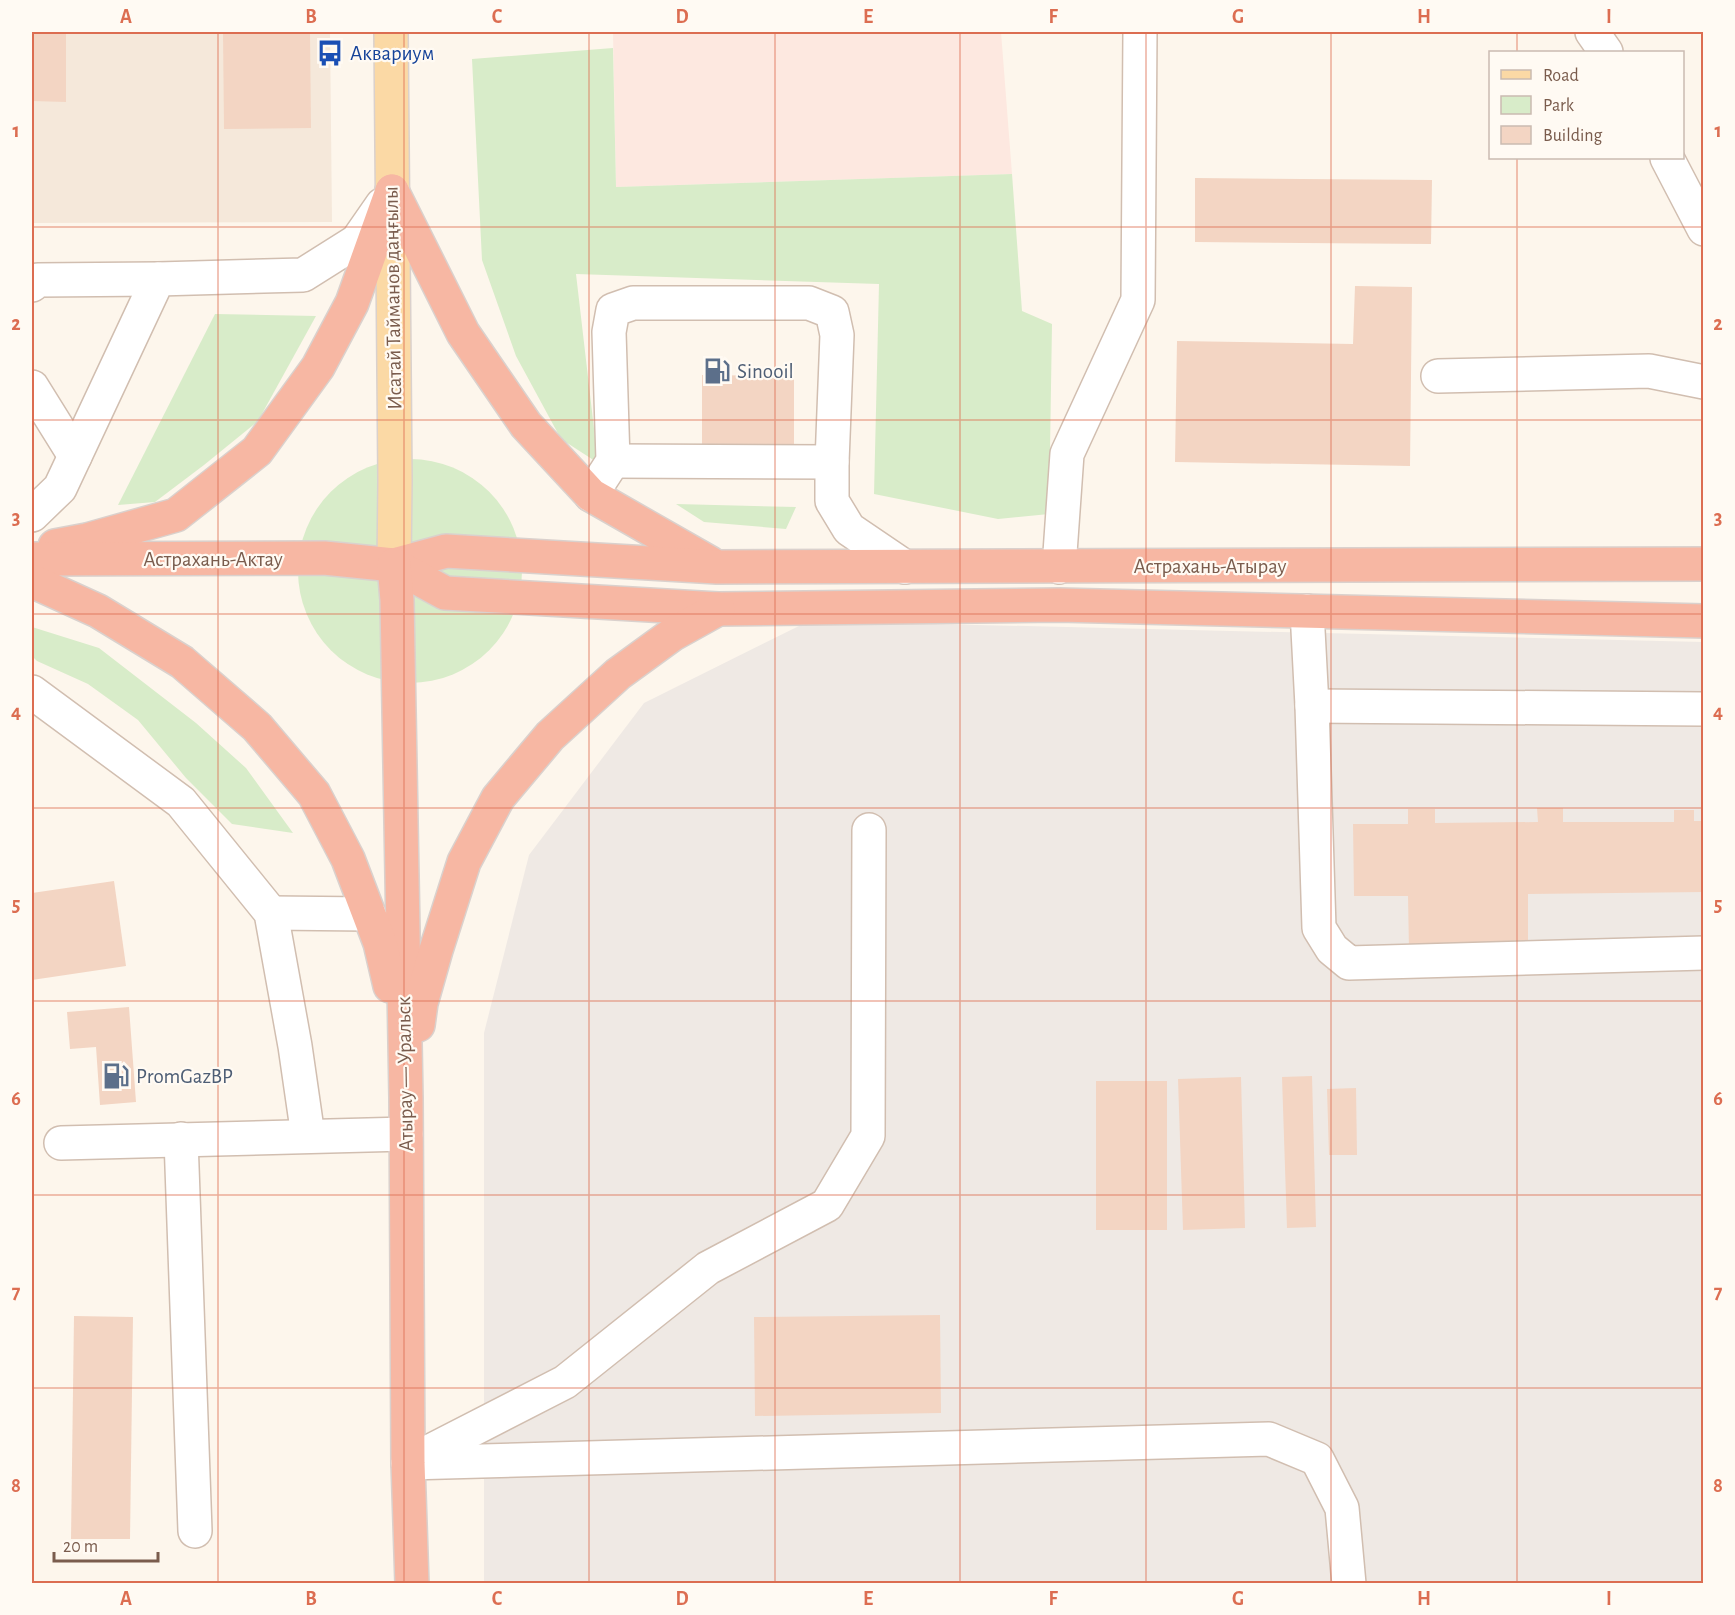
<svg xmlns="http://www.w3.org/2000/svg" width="1735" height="1615" font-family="'Alegreya Sans',sans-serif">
	<rect width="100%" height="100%" fill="#fdf6ec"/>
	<!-- residential -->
	<path fill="#f5e8da" d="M32,32h298l2,190 -300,1z"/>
	<!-- commercial -->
	<path fill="#fde8e0" d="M613,32h388l11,142 -396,13z"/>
	<!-- industrial -->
	<path fill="#efe9e4" d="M809,621l894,21v941l-1219,1v-551l45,-178 115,-152z"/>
	<!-- green -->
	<g fill="#d8ecc9">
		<path d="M613,48l3,139 396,-13 10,137 30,13 -3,190 -51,5 -124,-25 5,-210 -303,-10 22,189 -37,-24 -45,-83 -34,-96 -10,-201z"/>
		<path d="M215,314l101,2 -58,105 -54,44 -49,37 -37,3z"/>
		<circle cx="410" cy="571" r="112"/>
		<path d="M676,504l120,3 -10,22 -82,-7z"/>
		<path d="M32,627l67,21 97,75 50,45 47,65 -61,-9 -46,-46 -48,-58 -50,-36 -51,-23 -5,-5z"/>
	</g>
	<!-- building -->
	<g fill="#f3d5c3">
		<path d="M32,32h34v70l-34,-1z"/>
		<path d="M223,32h87l1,96 -87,1z"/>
		<path d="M1195,178l237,2 -1,64 -236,-2z"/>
		<path d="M1355,286l57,1 -2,179 -235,-4 2,-121 176,3z"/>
		<path d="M702,375l92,1v73h-92z"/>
		<path d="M1537,808h26v14h111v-12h20v11h10v71l-176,2v55l-119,1 -1,-54h-54l-1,-72h55v-15h27v14l103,-1z"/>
		<path d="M114,881l12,85 -94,14v-87z"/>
		<path d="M129,1007l7,95 -36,3 -4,-58 -26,2 -3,-37z"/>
		<path d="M1312,1076l4,151 -29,1 -5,-151z"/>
		<path d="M1241,1077l4,151 -62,2 -5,-151z"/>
		<rect x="1096" y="1081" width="71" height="149"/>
		<path d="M1356,1088l1,67h-28l-2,-66z"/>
		<path d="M940,1315l1,98 -186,3 -1,-99z"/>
		<path d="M74,1316l59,1 -3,222h-59z"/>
	</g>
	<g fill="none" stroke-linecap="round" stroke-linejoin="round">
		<!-- minor casing -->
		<g stroke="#d1beb0" stroke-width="36">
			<g id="minor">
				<path d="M1592,32l14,20"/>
				<path d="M1667,158l37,71"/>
				<path d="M32,285l6,-5 120,-1"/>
				<path d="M1438,376l211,-5 55,11"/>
				<path d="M32,387l43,69"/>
				<path d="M613,461l219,1"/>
				<path d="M591,495l22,-34 -4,-129 4,-22 20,-7h176l23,9 5,23 -5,127v39l17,28 56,38"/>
				<path d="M32,515l28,-27 98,-209 145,-4 54,-34 25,-36"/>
				<path d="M1059,567l8,-113 71,-154 2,-268"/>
				<path d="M1307,611l5,95 7,222 13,21 17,14 355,-10"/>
				<path d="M32,692l149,110 90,111 24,133 13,90"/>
				<path d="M1312,706l392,3"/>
				<path d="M271,913l98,1"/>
				<path d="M181,1139l14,392"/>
				<path d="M61,1143l345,-9"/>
				<path d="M415,1459l150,-77 143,-114 119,-63 41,-69 1,-306"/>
				<path d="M408,1463l861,-24 48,20 25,49 7,76"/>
			</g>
		</g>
		<!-- major casing -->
		<g stroke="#dad1cd" stroke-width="36">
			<path id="major" d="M391,32l4,449 -1,84"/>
		</g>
		<!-- highway casing -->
		<g stroke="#dad1cd" stroke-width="36">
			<g id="highway">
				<path d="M392,191l71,142 63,92 65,70 119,68"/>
				<path d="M55,546l32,-6 89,-25 81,-64 61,-84 34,-64 40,-112"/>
				<path d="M32,559l292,-1 70,7 52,-14 271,16 987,-3"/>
				<path d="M394,565l51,28 273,16 341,-4 645,16"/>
				<path d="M394,565l3,35 9,498 2,365 4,121"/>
				<path d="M32,581l66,30 84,51 75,65 57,67 34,65 32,84 10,43"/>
				<path d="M418,1025l3,-22 15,-53 28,-88 34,-64 52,-62 68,-62 55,-40 45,-25"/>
			</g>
		</g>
		<!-- minor -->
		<use href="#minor" stroke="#fff" stroke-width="33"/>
		<!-- major -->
		<use href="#major" stroke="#fbd9a5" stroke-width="33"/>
		<!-- highway -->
		<use href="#highway" stroke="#f7b7a3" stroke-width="33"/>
	</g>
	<!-- grid -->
	<path fill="none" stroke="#dc6d51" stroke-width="1.5" stroke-opacity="0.55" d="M218,32v1552M404,32v1552M589,32v1552M775,32v1552M960,32v1552M1146,32v1552M1331,32v1552M1517,32v20M1517,158v1426M32,227h1672M32,420h1672M32,614h1672M32,808h1672M32,1001h1672M32,1195h1672M32,1388h1672"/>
	<!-- icons -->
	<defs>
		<g id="bus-bare" transform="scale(2.07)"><path d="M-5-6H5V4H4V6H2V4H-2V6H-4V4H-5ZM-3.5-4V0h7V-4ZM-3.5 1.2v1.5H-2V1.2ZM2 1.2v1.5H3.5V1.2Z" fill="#1a4fb4" stroke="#fffaf3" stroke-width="2.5" paint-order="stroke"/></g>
		<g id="fuel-bare" transform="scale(2.07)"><path d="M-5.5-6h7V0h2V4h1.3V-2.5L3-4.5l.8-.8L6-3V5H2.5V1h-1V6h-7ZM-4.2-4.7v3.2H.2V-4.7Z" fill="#5c6f8a" stroke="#fffaf3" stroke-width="2.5" paint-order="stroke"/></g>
	</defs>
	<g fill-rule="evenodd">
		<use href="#bus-bare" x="330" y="53"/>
		<use href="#fuel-bare" x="717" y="371"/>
		<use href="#fuel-bare" x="116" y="1076"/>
	</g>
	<g text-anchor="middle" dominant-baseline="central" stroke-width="4.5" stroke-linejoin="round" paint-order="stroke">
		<!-- transit labels -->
		<g font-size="21" fill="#164399" stroke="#fffaf3" text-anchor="start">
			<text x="350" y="53">Аквариум</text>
		</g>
		<!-- street labels -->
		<g font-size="21" fill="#7a5c4d" stroke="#fffaf3">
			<text transform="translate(393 298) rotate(-91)">Исатай Тайманов даңғылы</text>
			<text x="213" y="559">Астрахань-Актау</text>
			<text x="1210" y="566">Астрахань-Атырау</text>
			<text transform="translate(405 1074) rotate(-91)">Атырау — Уральск</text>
		</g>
		<!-- service labels -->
		<g font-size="21" fill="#4e5e75" stroke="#fffaf3" text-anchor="start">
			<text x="737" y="371">Sinooil</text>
			<text x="136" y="1076">PromGazBP</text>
		</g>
	</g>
	<!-- border -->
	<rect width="1735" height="1615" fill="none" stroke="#fffaf3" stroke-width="66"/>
	<!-- legend -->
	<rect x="1489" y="51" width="195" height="108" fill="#fffaf3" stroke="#cabbb1" stroke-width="1.5"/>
	<rect x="1501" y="70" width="30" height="9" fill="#fbd9a5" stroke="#cabbb1" stroke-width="1.5"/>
	<text x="1543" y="81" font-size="18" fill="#7a5c4d">Road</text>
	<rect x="1501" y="96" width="30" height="18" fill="#d8ecc9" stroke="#cabbb1" stroke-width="1.5"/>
	<text x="1543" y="111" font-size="18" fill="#7a5c4d">Park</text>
	<rect x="1501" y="126" width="30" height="18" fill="#f3d5c3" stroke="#cabbb1" stroke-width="1.5"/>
	<text x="1543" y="141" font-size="18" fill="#7a5c4d">Building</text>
	<!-- scale -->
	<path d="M54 1552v9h104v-9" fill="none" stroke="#7a5c4d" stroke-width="3"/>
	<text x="63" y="1552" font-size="18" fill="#7a5c4d" stroke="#fffaf3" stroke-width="4.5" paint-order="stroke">20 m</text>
	<rect x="33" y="33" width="1669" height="1549" fill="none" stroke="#dc6d51" stroke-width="2"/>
	<g font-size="20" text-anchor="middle" font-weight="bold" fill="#dc6d51">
		<text x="126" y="23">A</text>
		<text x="311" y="23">B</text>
		<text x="497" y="23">C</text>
		<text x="682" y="23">D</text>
		<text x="868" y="23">E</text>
		<text x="1053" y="23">F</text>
		<text x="1238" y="23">G</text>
		<text x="1424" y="23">H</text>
		<text x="1609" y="23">I</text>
		<text x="16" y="137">1</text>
		<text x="1718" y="137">1</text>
		<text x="16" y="330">2</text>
		<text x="1718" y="330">2</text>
		<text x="16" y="524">3</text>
		<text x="1718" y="524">3</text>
		<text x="16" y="718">4</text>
		<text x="1718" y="718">4</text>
		<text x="16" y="911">5</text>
		<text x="1718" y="911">5</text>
		<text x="16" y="1105">6</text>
		<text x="1718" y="1105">6</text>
		<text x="16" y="1298">7</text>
		<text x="1718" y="1298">7</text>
		<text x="16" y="1492">8</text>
		<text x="1718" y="1492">8</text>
		<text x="126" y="1605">A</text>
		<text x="311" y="1605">B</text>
		<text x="497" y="1605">C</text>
		<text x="682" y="1605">D</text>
		<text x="868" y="1605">E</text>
		<text x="1053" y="1605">F</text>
		<text x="1238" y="1605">G</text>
		<text x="1424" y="1605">H</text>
		<text x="1609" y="1605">I</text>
	</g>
</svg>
